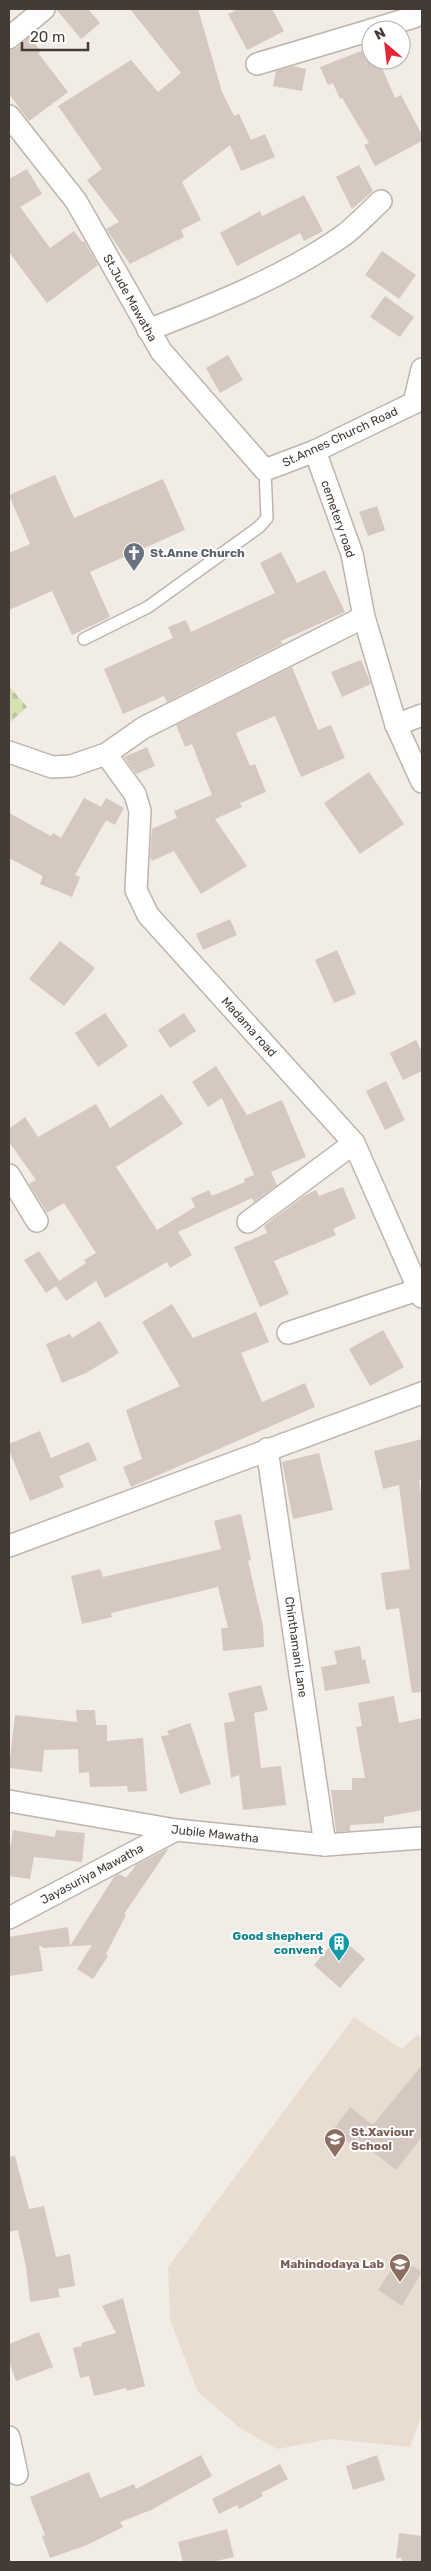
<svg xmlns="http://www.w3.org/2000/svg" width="431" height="2571" font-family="Rubik,sans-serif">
	<defs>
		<pattern id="cemetery-stones" width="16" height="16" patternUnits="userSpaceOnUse" patternTransform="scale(1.25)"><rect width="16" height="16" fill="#d7e2b2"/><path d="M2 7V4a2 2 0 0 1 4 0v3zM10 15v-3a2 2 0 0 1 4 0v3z" fill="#bac39a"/></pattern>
	</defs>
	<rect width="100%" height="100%" fill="#f1ece6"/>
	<!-- education -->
	<path fill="#e9ddd1" d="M354,2017l48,32 15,-14 5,3v376l-12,33 -80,-8 -53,10 -37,-21 -42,-36 -28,-72 -2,-53z"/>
	<!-- cemetery -->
	<path fill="url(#cemetery-stones)" d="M9,686l18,21 -18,16z"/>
	<!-- building -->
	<g fill="#d5c8c0">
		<path d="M56,9h32l12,14 -19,16z"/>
		<path d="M130,9h68l24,83 12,24 5,-2 12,26 14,-6 10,23 -34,14 -11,-26 -48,37 19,38 -20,10 3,7 -54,27 -24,-35 13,-7 -32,-42 15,-11 -44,-63 73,-46 27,32 23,-19z"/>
		<path d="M238,9h34l12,22 -37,19 -19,-36z"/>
		<path d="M29,37l12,14 -3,2 30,39 -39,29 -20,-27v-44l8,-2z"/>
		<path d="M369,48l2,12 4,3 4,-2 16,37 6,-3 21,40v6l-47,25 -11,-21 5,-2 -27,-45 -2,1 -7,-16 -5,2 -8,-18z"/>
		<path d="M293,66l13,3 -4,22 -29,-5 3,-15z"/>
		<path d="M359,165l14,26 -21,18 -16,-32z"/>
		<path d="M27,169l15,25 -22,13 30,41 24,-17 8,11 2,-1 14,24 -51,38 -38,-51v-73z"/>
		<path d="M304,195l19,36 -19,10 -4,-8 -63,33 -17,-33 40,-22 2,5z"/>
		<path d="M382,251l34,24 -17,24 -34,-24z"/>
		<path d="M385,296l29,21 -14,20 -30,-20z"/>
		<path d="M228,355l15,25 -23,13 -14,-25z"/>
		<path d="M55,475l19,43 89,-39 22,51 -95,42 20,45 -38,18 -20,-44 -43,19v-57l21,-9 -21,-49z"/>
		<path d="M377,506l8,24 -17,6 -9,-24z"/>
		<path d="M281,552l16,31 28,-13 20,42 -64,29 1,3 -115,58 -3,-6 -41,18 -19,-45 69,-31 -5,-11 18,-7 5,12 84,-39 -15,-30z"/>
		<path d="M361,660l10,24 -29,13 -11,-25z"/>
		<path d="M292,667l26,63 13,-5 14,33 -44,19 -26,-61 -39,17 14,33 5,-2 11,28 -26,11 2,4 -27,12 32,47 -46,28 -27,-43 -22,10 -2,-4 2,-28 25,-11 -3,-7 38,-16 -20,-51 -7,3 -9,-22z"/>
		<path d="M147,747l8,19 -19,8 -12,-17z"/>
		<path d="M369,772l35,52 -44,30 -36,-51z"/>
		<path d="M84,798l17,9 5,-9 18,10 -9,17 -9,-5 -31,55 5,2 -8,20 -32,-13 3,-8 -34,-18v-45l42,23 2,-3 8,5z"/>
		<path d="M230,919l7,16 -34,15 -7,-16z"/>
		<path d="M60,941l35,27 -31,38 -35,-27z"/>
		<path d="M337,950l19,44 -22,9 -19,-43z"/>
		<path d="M105,1013l23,33 -30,21 -23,-34z"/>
		<path d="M184,1013l12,18 -26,17 -12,-18z"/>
		<path d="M416,1040l6,12v19l-19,9 -13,-27z"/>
		<path d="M216,1066l31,49 35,-15 24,57 -35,15 6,13 -23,17 -2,-4 -74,34 14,23 -22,13 -3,-6 -62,36 -9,-17 -30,20 -10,-15 -10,7 -22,-33 15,-9 20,30 27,-18 -2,-3 12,-7 -32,-50 -17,10 -18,-29 7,-4 -27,-38v-13l16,-12 13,20 58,-33 14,24 52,-34 21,30 -67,43 41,63 38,-23 -4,-9 18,-8 3,6 33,-14 -1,-3 10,-4 -32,-77 -14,9 -16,-25z"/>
		<path d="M386,1081l19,39 -20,10 -19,-39z"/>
		<path d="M343,1187l13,31 -23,11 3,6 -62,26 15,33 -29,13 -26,-60 33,-14 -3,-7 40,-30 12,-6 3,6z"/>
		<path d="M172,1304l21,34 63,-26 13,30 -28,11 21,49 43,-19 10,24 -184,80 -8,-20 19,-8 -16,-49 54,-24 -38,-64z"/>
		<path d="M100,1321l19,32 -33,20 -24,10 -16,-39 24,-10 2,4z"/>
		<path d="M383,1330l21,37 -34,19 -21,-37z"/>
		<path d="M40,1431l11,27 38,-16 8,18 -38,16 5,11 -34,14 -21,-51v-6z"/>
		<path d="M422,1439v40l-3,1 3,22v190l-10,1 -13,-85 -13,2 -5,-37 29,-4 -11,-84 -16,4 -9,-38z"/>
		<path d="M319,1453l14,57 -40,9 -11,-57z"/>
		<path d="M241,1514l10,46 -3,1 15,65 1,21 -41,4 -2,-23h7l-10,-41 -107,26 1,4 -30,7 -11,-48 29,-7 3,8 118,-28 -7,-28z"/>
		<path d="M360,1646l2,14 3,-1 5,24 -45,8 -4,-24 16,-3 -3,-13z"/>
		<path d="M261,1685l7,25 -14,3 7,55 20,-2 5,39 -43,5 -4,-35 -8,3 -7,-55 11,-2 -7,-28z"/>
		<path d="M394,1696l5,27 23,-5v92l-38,7v6l-34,2v6l-14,1 -5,-42h21v-12h13l-9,-51 6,-1 -4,-23z"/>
		<path d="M76,1710h19l1,15h11v16l36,-3 4,53 -19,1 -1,-6 -37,1 -1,-15 -10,1 -1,-24 -34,1 -2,22 -33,-4 6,-53 62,7z"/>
		<path d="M190,1723l21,61 -31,10 -19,-58 8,-1 -2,-4z"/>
		<path d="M13,1830l42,7 1,-7 29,3 -3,29 -48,-5 -4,22 -21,-3v-31h2z"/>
		<path d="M169,1848l-45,66 2,1 -20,39 2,2 -15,23 -16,-10 15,-24 -48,3 -5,-3 4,26 -34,5v-39l59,-10 2,19 44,-69 5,-3 7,4 10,-13z"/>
		<path d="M339,1936l26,23 -25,29 -26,-23z"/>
		<path d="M422,2065v72l-26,33 -40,-32 -5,7 -18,-15 17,-23 23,18z"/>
		<path d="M15,2156l14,53 15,-3 12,51 14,-3 5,32 -17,3 2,8 -30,5 -4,-35 -8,-37 -9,2v-75z"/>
		<path d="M399,2258l23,14 -20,34 -24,-16z"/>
		<path d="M123,2298l22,88 -18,5 -1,-3 -32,8 -5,-20 -9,2 -7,-30 9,-2 -1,-3 35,-10 -14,-27z"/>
		<path d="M39,2332l14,35 -37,14 -7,-20v-17z"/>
		<path d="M201,2455l11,21 -61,34 -31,12 3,5 -36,18 -37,13 -8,-22 3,-1 -15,-38 59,-25 11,26 34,-14 2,5z"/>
		<path d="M377,2455l8,25 -32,10 -7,-24z"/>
		<path d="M280,2464l8,15 -27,14 2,3 -24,13 -2,-4 -18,9 -7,-15z"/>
		<path d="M227,2529l7,28 -22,5h-29l-5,-20z"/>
		<path d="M399,2533l23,3v26h-21l1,-4h-6z"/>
	</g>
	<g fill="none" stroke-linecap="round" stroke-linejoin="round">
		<!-- service casing -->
		<g stroke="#bfb4ad" stroke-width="14">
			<path id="service" d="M84,639l64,-32 111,-80 8,-9 -2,-48"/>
		</g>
		<!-- minor casing -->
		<g stroke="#bfb4ad" stroke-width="24">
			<g id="minor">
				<path d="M371,30l43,-13"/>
				<path d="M9,38l35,-29"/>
				<path d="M257,64l114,-34"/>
				<path d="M9,116l67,85 85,150 104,119 50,-19 107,-52"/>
				<path d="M148,330c68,-26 136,-53 196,-95 13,-10 25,-23 37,-34"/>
				<path d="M414,403l8,-34"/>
				<path d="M315,451l37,103 12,63 32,108 26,57"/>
				<path d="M396,725l26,-10"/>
				<path d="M9,752l43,15 19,-1 35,-12 37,-26 221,-111"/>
				<path d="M106,754l29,40 5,17 -4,79 12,25 206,228 68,154"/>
				<path d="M9,1175l28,46"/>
				<path d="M248,1222l106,-79"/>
				<path d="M288,1333l132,-44"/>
				<path d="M267,1449l58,396"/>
				<path d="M9,1546l413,-153"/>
				<path d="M9,1801l167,29 149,15 97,-7"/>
				<path d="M9,1918l167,-88"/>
				<path d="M9,2437l8,37"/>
			</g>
		</g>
		<!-- service -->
		<use href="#service" stroke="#fff" stroke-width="11"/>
		<!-- minor -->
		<use href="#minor" stroke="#fff" stroke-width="21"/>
	</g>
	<!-- icons -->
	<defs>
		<g id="church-pin" transform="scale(1.125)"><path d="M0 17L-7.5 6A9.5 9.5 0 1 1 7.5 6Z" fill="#6b7280" stroke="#fff"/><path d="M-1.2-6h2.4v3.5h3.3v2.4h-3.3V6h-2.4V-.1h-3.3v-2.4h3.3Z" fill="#fff"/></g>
		<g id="building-pin" transform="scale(1.125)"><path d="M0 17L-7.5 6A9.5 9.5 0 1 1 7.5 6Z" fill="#0f9aa8" stroke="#fff"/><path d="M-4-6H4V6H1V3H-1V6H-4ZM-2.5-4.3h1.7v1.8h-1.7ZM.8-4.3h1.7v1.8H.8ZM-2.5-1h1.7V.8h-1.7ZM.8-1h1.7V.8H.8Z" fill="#fff"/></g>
		<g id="school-pin" transform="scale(1.125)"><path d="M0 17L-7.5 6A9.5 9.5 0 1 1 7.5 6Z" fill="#8d6e63" stroke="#fff"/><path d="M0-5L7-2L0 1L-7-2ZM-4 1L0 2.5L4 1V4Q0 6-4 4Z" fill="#fff"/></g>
	</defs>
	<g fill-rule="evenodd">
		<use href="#church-pin" x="134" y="553"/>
		<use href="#building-pin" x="339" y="1943"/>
		<use href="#school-pin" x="335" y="2139"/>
		<use href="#school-pin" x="400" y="2264"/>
	</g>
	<g text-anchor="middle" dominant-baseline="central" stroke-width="4" stroke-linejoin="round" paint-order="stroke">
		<!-- street labels -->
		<g font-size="12" fill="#443b36" stroke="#fff">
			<text transform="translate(130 298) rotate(61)">St.Jude Mawatha</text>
			<text transform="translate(340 437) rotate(-25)">St.Annes Church Road</text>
			<text transform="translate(338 519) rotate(71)">cemetery road</text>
			<text transform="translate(249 1027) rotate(48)">Madama road</text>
			<text transform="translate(296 1647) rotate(82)">Chinthamani Lane</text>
			<text transform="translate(215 1834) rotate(6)">Jubile Mawatha</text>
			<text transform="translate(92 1874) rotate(-28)">Jayasuriya Mawatha</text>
		</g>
		<!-- worship labels -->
		<g font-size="12" font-weight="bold" fill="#5b616d" stroke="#fff" text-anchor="start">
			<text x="150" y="553">St.Anne Church</text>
		</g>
		<!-- culture labels -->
		<g font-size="12" font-weight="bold" fill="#0d838f" stroke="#fff" text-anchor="end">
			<text x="323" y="1936">Good shepherd<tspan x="323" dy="14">convent</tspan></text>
		</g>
		<!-- education labels -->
		<g font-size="12" font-weight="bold" fill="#785e54" stroke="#fff" text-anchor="start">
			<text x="351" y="2132">St.Xaviour<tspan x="351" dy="14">School</tspan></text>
			<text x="384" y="2264" text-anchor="end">Mahindodaya Lab</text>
		</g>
	</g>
	<!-- border -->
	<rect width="431" height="2571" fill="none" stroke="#443b36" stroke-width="20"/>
	<!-- north arrow -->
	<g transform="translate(386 45) rotate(332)"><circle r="24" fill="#ffffff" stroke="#b4b1af"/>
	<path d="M0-4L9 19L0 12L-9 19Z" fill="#e72735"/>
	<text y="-8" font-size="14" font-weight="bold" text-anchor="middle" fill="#443b36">N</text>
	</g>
	<!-- scale -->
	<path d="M22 42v8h66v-8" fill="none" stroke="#443b36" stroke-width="2.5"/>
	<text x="30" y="42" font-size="15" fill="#443b36" stroke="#ffffff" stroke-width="4" paint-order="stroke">20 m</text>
</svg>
